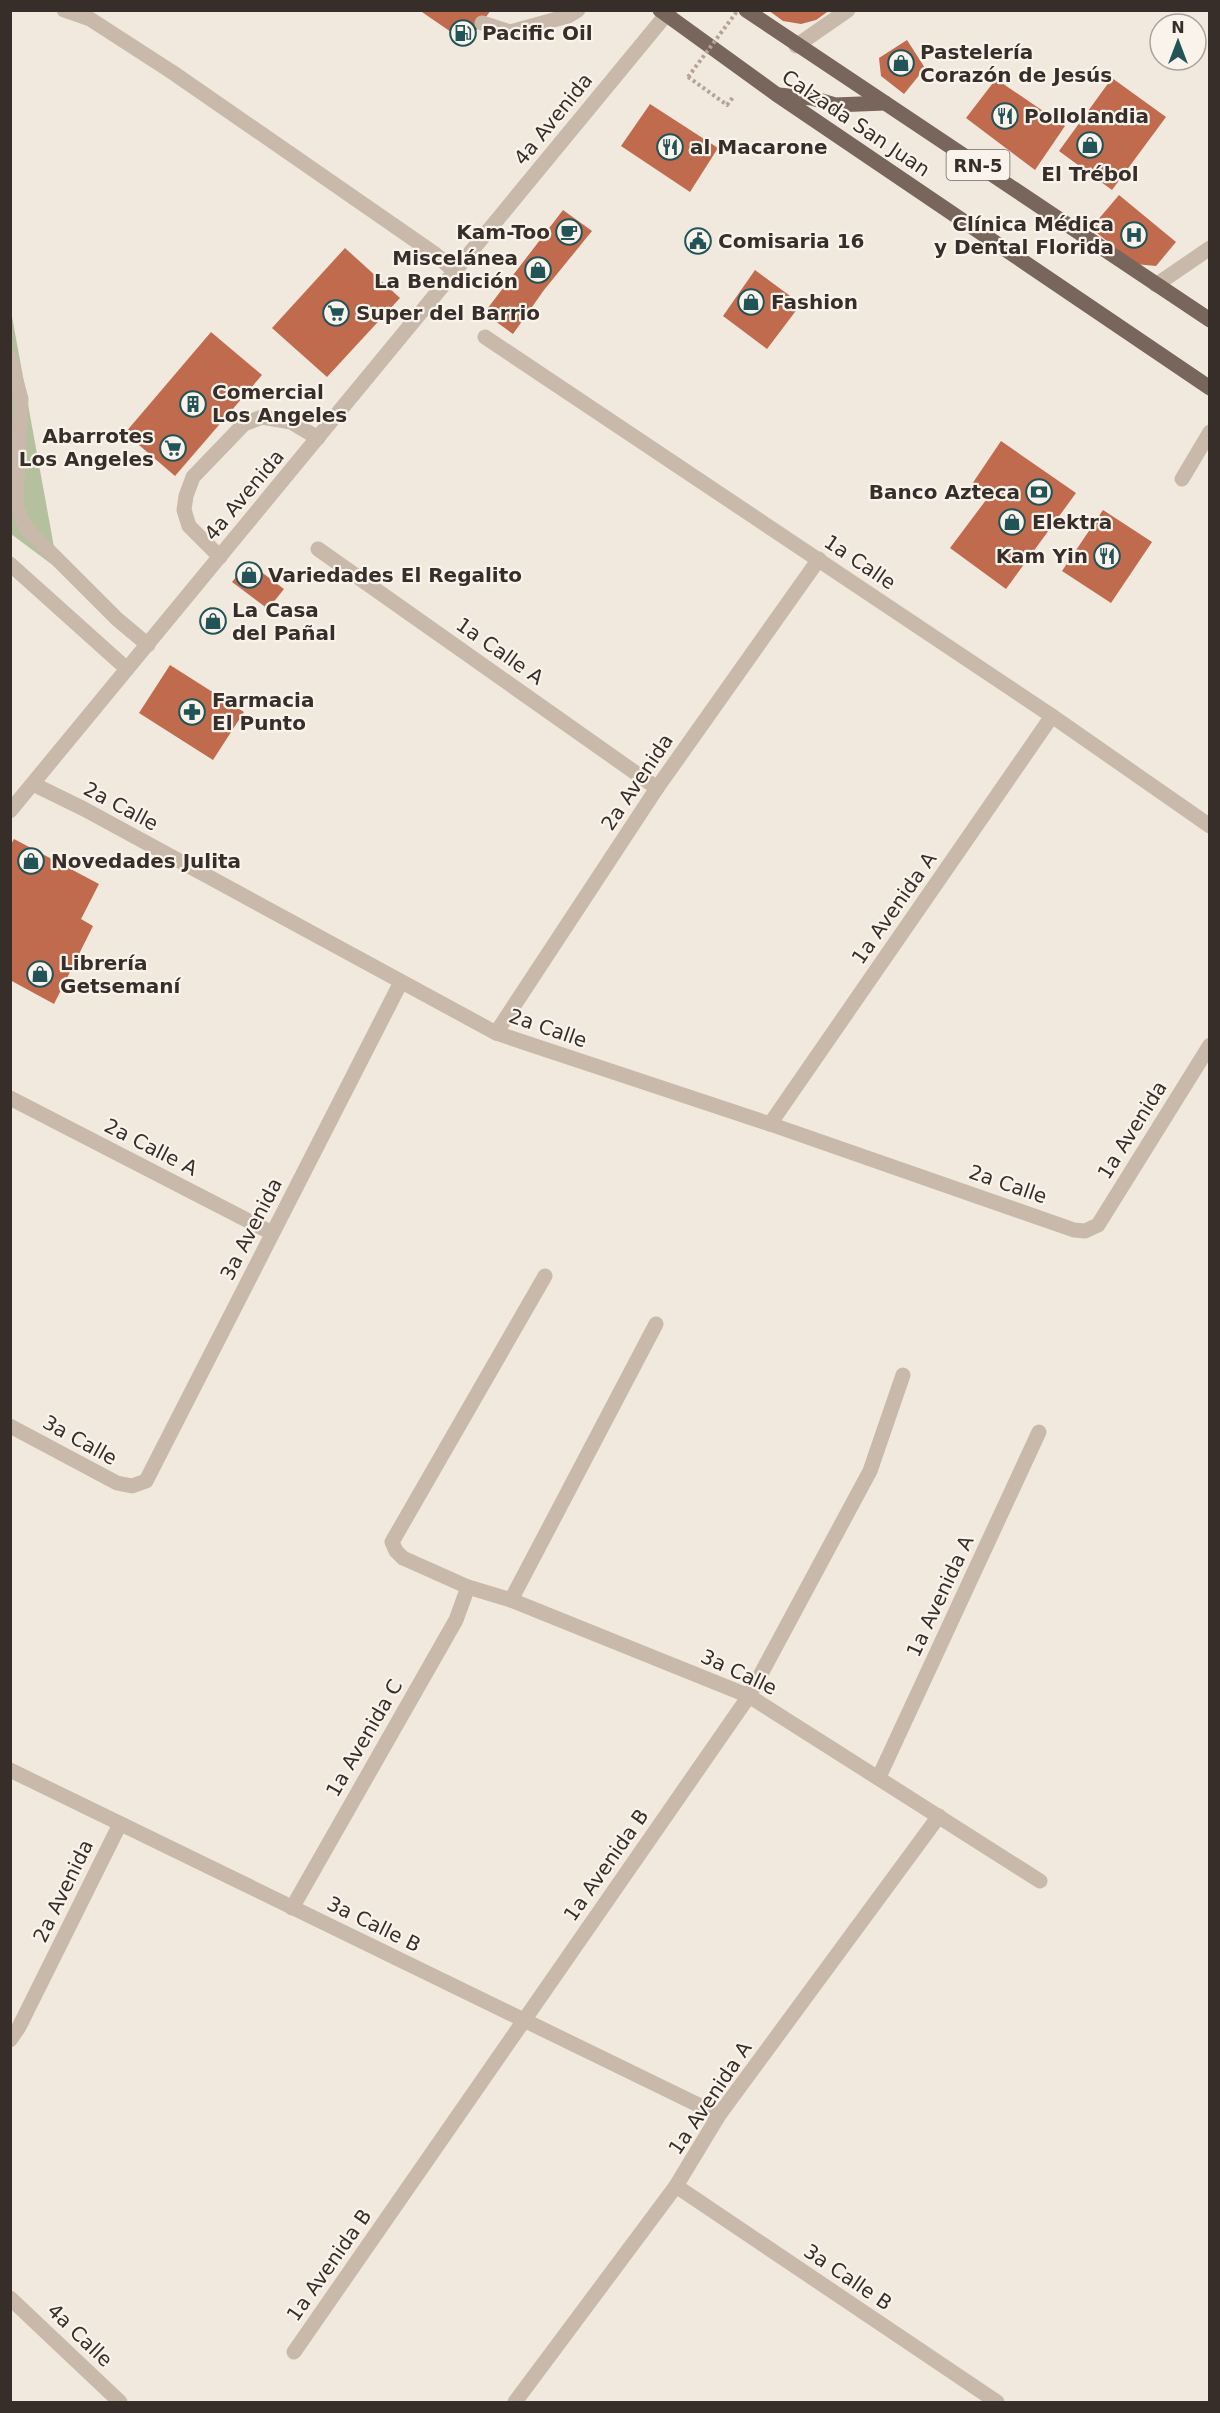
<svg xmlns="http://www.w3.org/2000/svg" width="1220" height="2413" font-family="'DejaVu Sans',sans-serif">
	<rect width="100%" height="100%" fill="#f1e9de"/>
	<!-- green -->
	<path fill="#b5c09f" d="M11,311l47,258 -47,-35z"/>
	<!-- building -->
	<g fill="#c06a4e">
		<path d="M419,10h72l-24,33z"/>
		<path d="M768,10h62l-14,10 -15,4 -18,-3z"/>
		<path d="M907,40l18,28 -21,26 -23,-18 -2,-18z"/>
		<path d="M1112,78l54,39 -54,73 -53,-39z"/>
		<path d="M996,79l69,47 -30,44 -69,-52z"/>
		<path d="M650,104l68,44 -28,44 -69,-46z"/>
		<path d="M1119,195l57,47 -20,24 -21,-2 -44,-36z"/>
		<path d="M563,210l29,21 -48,59 -31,44 -29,-21z"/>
		<path d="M345,248l55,50 -73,79 -55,-49z"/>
		<path d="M755,270l46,34 -34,45 -44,-33z"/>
		<path d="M211,332l51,43 -87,101 -50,-43z"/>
		<path d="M1001,441l75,52 -70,96 -56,-41 39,-52 -17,-12z"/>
		<path d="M1103,510l49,32 -41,61 -49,-32z"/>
		<path d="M248,562l36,27 -16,20 -36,-27z"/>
		<path d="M210,607l17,16 -10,11 -17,-16z"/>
		<path d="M170,665l74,47 -31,48 -74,-47z"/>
		<path d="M14,839l85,45 -18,35 12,7 -39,78 -44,-24v-134z"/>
	</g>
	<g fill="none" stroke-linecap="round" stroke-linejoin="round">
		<!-- path -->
		<path stroke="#b5a395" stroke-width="4" stroke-dasharray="3 3" stroke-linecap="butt" d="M688,77l39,28 7,-9"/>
		<!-- service -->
		<g stroke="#c9b9ab" stroke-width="15">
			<path d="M64,10l26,9 82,53 263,182 20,18"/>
			<path d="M482,23l28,9 58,-16 10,-6"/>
			<path d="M10,358l11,41 -5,107 10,22 91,91 31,26"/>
			<path d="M1182,479l28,-47"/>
			<path d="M220,557l-31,-31 -5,-16 2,-14 7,-19 51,-53 18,-7 29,5 27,16"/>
			<path d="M10,564l117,105"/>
		</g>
		<!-- minor -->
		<g stroke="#c9b9ab" stroke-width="15">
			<path d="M796,46l52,-36"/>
			<path d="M1156,285l54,-37"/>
			<path d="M485,337l567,379 158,110"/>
			<path d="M318,549l339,239"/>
			<path d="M33,784l51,25 412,224 274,91 304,106 11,1 13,-6 112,-180"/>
			<path d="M496,1033l161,-245 162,-229"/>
			<path d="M10,1098l262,135"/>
			<path d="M770,1124l282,-408"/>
			<path d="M545,1276l-153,266 4,9 7,7 65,29 43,13 238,96 291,185"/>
			<path d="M10,1426l107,57 15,3 14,-5 255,-499"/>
			<path d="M511,1600l145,-276"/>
			<path d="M10,1770l709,345"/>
			<path d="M879,1777l160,-345"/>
			<path d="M292,1908l164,-288 12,-33"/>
			<path d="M10,2040l9,-13 101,-203"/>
			<path d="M676,2186l321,216"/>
			<path d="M10,2298l110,104"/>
			<path d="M294,2352l455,-656 121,-225 33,-96"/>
			<path d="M515,2402l161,-216 43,-71 220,-299"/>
		</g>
		<!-- tertiary -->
		<path stroke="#c9b9ab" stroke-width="15" d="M10,811l660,-801"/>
		<!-- primary -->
		<g stroke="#78655c" stroke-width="15">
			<path d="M660,10l116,84 434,294"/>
			<path d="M746,10l464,310"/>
			<path d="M778,95l34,3 23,7 50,-2"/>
		</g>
		<!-- path-bridge -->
		<path stroke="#b5a395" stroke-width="4" stroke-dasharray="3 3" stroke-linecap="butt" d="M688,77l50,-67"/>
	</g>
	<!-- icons -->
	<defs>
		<g id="fuel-ring" transform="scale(1.35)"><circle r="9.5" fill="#f9f3eb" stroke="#215357" stroke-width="1.5"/><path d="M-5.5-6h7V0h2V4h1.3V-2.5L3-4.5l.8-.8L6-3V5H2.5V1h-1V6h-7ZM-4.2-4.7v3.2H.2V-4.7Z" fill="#215357"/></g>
		<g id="shop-ring" transform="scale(1.35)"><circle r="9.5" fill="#f9f3eb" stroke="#215357" stroke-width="1.5"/><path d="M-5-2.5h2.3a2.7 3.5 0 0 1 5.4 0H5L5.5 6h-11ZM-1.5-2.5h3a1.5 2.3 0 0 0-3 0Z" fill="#215357"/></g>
		<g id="restaurant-ring" transform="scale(1.35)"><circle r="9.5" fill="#f9f3eb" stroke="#215357" stroke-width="1.5"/><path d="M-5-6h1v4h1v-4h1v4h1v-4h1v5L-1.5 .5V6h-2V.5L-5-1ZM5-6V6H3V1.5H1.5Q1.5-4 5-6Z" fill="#215357"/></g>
		<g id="cafe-ring" transform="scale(1.35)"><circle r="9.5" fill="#f9f3eb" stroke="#215357" stroke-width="1.5"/><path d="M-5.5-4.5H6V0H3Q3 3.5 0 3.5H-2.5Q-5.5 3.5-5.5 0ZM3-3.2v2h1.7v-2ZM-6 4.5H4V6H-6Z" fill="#215357"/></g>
		<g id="hospital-ring" transform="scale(1.35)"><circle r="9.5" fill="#f9f3eb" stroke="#215357" stroke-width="1.5"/><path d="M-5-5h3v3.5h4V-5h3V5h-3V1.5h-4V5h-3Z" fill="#215357"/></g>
		<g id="civic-ring" transform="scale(1.35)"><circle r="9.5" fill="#f9f3eb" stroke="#215357" stroke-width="1.5"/><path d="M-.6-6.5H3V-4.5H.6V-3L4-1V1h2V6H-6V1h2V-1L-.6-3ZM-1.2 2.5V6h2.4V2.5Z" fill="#215357"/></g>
		<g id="supermarket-ring" transform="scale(1.35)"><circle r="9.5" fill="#f9f3eb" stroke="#215357" stroke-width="1.5"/><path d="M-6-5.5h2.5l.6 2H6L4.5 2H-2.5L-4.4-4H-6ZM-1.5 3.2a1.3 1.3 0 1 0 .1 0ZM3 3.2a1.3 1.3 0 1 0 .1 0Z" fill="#215357"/></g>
		<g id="building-ring" transform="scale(1.35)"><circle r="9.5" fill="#f9f3eb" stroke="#215357" stroke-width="1.5"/><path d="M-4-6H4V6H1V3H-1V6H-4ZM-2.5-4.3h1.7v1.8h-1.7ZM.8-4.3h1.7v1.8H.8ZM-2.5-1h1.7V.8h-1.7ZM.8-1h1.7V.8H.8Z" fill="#215357"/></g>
		<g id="bank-ring" transform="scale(1.35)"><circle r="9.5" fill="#f9f3eb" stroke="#215357" stroke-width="1.5"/><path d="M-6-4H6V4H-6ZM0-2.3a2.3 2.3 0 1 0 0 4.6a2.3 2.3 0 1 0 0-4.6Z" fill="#215357"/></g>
		<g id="pharmacy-ring" transform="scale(1.35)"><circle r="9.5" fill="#f9f3eb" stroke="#215357" stroke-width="1.5"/><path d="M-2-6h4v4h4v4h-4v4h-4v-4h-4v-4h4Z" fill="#215357"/></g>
	</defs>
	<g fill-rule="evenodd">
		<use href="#fuel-ring" x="463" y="33"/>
		<use href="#shop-ring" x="901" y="63"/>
		<use href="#restaurant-ring" x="1005" y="116"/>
		<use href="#shop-ring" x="1090" y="145"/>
		<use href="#restaurant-ring" x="670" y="147"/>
		<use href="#cafe-ring" x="569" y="232"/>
		<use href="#hospital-ring" x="1134" y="235"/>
		<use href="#civic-ring" x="698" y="241"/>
		<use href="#shop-ring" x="538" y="270"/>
		<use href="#shop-ring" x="751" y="302"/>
		<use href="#supermarket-ring" x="336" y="313"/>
		<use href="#building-ring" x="193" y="404"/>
		<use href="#supermarket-ring" x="173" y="448"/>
		<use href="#bank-ring" x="1039" y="492"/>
		<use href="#shop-ring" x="1012" y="522"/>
		<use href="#restaurant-ring" x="1107" y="556"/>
		<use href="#shop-ring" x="249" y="575"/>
		<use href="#shop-ring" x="213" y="621"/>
		<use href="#pharmacy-ring" x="192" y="712"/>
		<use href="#shop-ring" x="31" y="861"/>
		<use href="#shop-ring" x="40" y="974"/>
	</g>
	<g text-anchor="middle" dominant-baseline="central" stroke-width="4.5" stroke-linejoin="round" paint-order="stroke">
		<!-- shield labels -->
		<rect fill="#f9f3eb" stroke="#716964" stroke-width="1.5" x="946.5" y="150" width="63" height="30" rx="4.5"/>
		<g font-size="18" font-weight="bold" fill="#372e2a">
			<text x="978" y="165">RN-5</text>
		</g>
		<!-- poi labels -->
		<g font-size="20" font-weight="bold" fill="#372e2a" stroke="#f9f3eb" text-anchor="start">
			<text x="482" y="33">Pacific Oil</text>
			<text x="920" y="52">Pastelería<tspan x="920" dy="23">Corazón de Jesús</tspan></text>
			<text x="1024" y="116">Pollolandia</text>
			<text x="690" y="147">al Macarone</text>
			<text x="1090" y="174" text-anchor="middle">El Trébol</text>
			<text x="1114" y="224" text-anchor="end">Clínica Médica<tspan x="1114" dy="23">y Dental Florida</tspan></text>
			<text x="550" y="232" text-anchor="end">Kam-Too</text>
			<text x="718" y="241">Comisaria 16</text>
			<text x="518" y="258" text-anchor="end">Miscelánea<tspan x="518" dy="23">La Bendición</tspan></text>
			<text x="771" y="302">Fashion</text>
			<text x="356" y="313">Super del Barrio</text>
			<text x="212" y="392">Comercial<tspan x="212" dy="23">Los Angeles</tspan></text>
			<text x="154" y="436" text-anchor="end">Abarrotes<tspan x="154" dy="23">Los Angeles</tspan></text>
			<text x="1020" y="492" text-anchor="end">Banco Azteca</text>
			<text x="1032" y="522">Elektra</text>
			<text x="1088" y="556" text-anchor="end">Kam Yin</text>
			<text x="268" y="575">Variedades El Regalito</text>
			<text x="232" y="610">La Casa<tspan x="232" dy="23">del Pañal</tspan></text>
			<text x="212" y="700">Farmacia<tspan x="212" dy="23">El Punto</tspan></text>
			<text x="51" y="861">Novedades Julita</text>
			<text x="60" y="963">Librería<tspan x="60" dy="23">Getsemaní</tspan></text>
		</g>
		<!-- street labels -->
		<g font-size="20" fill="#372e2a" stroke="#f9f3eb">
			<text transform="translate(553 119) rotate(-51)">4a Avenida</text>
			<text transform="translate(856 123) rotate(34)">Calzada San Juan</text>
			<text transform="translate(244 495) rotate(-50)">4a Avenida</text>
			<text transform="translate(860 562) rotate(34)">1a Calle</text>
			<text transform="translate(500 651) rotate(35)">1a Calle A</text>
			<text transform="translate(637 782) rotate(-56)">2a Avenida</text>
			<text transform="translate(121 806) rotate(28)">2a Calle</text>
			<text transform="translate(894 908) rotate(-55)">1a Avenida A</text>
			<text transform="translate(548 1028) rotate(19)">2a Calle</text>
			<text transform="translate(1132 1130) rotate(-58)">1a Avenida</text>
			<text transform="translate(151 1147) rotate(27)">2a Calle A</text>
			<text transform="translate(1008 1184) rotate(19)">2a Calle</text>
			<text transform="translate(251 1229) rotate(-63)">3a Avenida</text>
			<text transform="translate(80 1440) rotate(29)">3a Calle</text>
			<text transform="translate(940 1596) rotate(-65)">1a Avenida A</text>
			<text transform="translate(739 1672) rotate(25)">3a Calle</text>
			<text transform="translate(364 1738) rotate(-60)">1a Avenida C</text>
			<text transform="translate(606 1865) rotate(-55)">1a Avenida B</text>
			<text transform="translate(63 1891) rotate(-64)">2a Avenida</text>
			<text transform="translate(374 1924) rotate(26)">3a Calle B</text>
			<text transform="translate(710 2098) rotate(-56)">1a Avenida A</text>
			<text transform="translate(329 2265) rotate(-55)">1a Avenida B</text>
			<text transform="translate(848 2277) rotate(34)">3a Calle B</text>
			<text transform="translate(80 2335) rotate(44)">4a Calle</text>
		</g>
	</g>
	<!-- border -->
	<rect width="1220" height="2413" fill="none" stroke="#372e2a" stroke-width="24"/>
	<!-- north arrow -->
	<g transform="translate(1178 42)"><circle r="28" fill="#f9f3eb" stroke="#aba49e" stroke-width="1.5"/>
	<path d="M0-4.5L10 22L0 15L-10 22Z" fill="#215357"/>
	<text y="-9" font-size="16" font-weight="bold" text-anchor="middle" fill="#372e2a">N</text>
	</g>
</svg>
